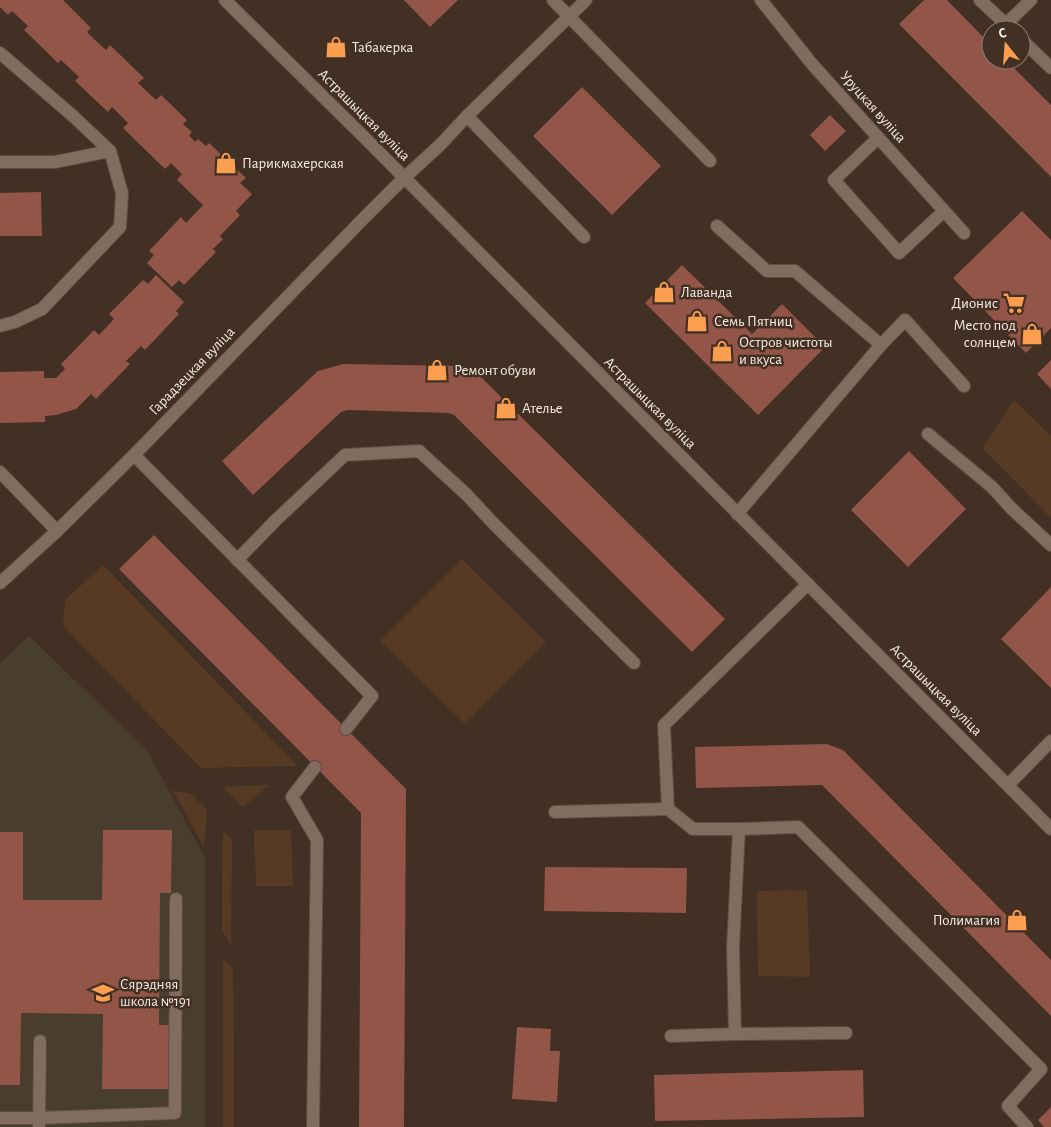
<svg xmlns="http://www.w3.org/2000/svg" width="1051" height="1127" font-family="'Alegreya Sans',sans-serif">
	<rect width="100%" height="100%" fill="#413023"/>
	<!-- education -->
	<path fill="#493d2e" d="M29,636l118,114 58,108v269h-205v-464z"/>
	<!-- green -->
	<g fill="#573a23">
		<path d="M1014,400l37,36v82l-69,-70z"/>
		<path d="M462,559l84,83 -81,82 -85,-83z"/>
		<path d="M103,565l195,201 -97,2 -138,-142 2,-26z"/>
		<path d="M269,785l-26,22 -21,-20z"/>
		<path d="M173,791l17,2 17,17 -3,38z"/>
		<path d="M223,830l9,10 -1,105 -9,-14z"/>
		<path d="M254,830h37l2,56h-37z"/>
		<path d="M807,890l3,87 -52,-1 -1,-85z"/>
		<path d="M223,958l10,11 1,158h-11z"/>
	</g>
	<!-- building -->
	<g fill="#925548">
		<path d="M0,0h63l28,28 -4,4 9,9 10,9 4,-5 34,33 -6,5 18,17 5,-5 26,25 -4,4 9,8 -3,3 6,7 3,-3 8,7 3,-3 37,35 -6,5 12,11 -16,17 4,4 -20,21 3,3 -10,10 3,3 -32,33 -5,-5 -7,7 -25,-24 7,-8 -5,-4 32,-34 5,6 17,-18 -26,-25 5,-6 -11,-11 -6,6 -42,-41 5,-5 -16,-16 -4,5 -33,-31 4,-4 -18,-17 -3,3 -34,-33 4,-4 -16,-15 -4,4 -8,-8z"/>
		<path d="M404,0h54l-28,27z"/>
		<path d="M924,0h23l44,45v15h15l45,45v72l-152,-153z"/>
		<path d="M582,87l79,79 -49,49 -79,-79z"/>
		<path d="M830,115l16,16 -21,20 -15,-16z"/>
		<path d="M41,192l1,44h-42v-43z"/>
		<path d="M1022,211l29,29v88l-25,25 -73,-75z"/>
		<path d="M682,265l70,69 30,-30 43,43 -67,68 -113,-112z"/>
		<path d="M156,275l28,27 -8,9 3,3 -34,36 -4,-4 -15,15 4,3 -34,35 -5,-5 -15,15 -20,6 -11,1v6l-45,1v-51l44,-1v7h12l9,-9 -4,-5 9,-9 24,-25 5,5 15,-16 -5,-5 34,-34 5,4z"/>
		<path d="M1051,360v29l-14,-15z"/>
		<path d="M343,364l118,2 21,12 243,241 -33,33 -238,-237 -6,-2 -101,-3 -6,2 -88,83 -31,-34 96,-90z"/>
		<path d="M909,451l57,58 -58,58 -57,-57z"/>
		<path d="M154,535l252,254 -2,338h-45l2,-314 -242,-244z"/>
		<path d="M1051,587v101l-50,-49z"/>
		<path d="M827,744l16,6 208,210v56l-229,-231 -126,3 -1,-41z"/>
		<path d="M103,830h69l-1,63h-11l-1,132h13l-1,64h-69l1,-75 -82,-1 -1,72h-20v-253h23v68h79z"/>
		<path d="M545,867l142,1 -1,45 -142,-2z"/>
		<path d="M517,1027l34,2 -1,22h10l-3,51 -45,-3z"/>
		<path d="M863,1070l1,47 -209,4 -1,-46z"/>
		<path d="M1051,1107v20h-7l-6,-7z"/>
	</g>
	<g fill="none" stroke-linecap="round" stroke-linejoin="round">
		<!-- lane casing -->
		<g stroke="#5d4e43" stroke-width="14">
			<g id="lane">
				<path d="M553,0l157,161"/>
				<path d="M980,0l32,30"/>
				<path d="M1006,24l25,-24"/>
				<path d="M1021,39l30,29"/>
				<path d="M0,53l73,63 37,35 12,42 -2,34 -78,82 -27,13 -15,4"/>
				<path d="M467,116l117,121"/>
				<path d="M878,138l-44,42 65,73 45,-42"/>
				<path d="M0,162h55l55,-11"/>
				<path d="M404,178l36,-33 27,-29 119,-116"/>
				<path d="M717,226l50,45h28l86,74 -144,169"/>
				<path d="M881,345l24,-25 59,66"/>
				<path d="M928,434l64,53 20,22 39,36"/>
				<path d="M134,455l238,241 -26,33"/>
				<path d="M0,472l57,59"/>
				<path d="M237,560l39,-40 69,-65 74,-4 48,44 26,28 141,140"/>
				<path d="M1008,785l43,-44"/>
				<path d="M668,809l25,20h46l-6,118 2,87 111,-1"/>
				<path d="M555,812l113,-3 -4,-84 144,-141"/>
				<path d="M739,829l59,-2 243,242 -33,37 19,21"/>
				<path d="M671,1036l64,-2"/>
				<path d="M0,1118h39l136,-5 1,-214"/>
				<path d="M39,1127l1,-86"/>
				<path d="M313,1127l4,-287 -25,-43 23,-30"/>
			</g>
		</g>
		<!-- street casing -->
		<g stroke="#5d4e43" stroke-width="14">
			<path id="street" d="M761,0l51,64 152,169"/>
		</g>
		<!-- secondary casing -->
		<g stroke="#5d4e43" stroke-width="14">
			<g id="secondary">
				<path d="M225,0l139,137 687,692"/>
				<path d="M0,583l57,-52 77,-76 225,-232 45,-45"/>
			</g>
		</g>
		<!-- lane -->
		<use href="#lane" stroke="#816d5f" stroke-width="12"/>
		<!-- street -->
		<use href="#street" stroke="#816d5f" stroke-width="12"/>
		<!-- secondary -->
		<use href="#secondary" stroke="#816d5f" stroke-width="12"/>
	</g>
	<!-- icons -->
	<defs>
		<g id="shop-bare" transform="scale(1.725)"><path d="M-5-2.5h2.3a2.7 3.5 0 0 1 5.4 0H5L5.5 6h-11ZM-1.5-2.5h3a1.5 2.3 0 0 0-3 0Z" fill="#fb9e50" stroke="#413023" stroke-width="2.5" paint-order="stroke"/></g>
		<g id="supermarket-bare" transform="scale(1.725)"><path d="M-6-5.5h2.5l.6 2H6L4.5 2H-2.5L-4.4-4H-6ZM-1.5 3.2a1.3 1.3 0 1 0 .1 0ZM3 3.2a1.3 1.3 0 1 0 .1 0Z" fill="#fb9e50" stroke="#413023" stroke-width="2.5" paint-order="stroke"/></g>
		<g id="school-bare" transform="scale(1.725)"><path d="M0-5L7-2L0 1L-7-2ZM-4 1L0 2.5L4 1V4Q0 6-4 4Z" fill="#fb9e50" stroke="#413023" stroke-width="2.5" paint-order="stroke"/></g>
	</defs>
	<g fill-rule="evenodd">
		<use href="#shop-bare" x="336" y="47"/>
		<use href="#shop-bare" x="226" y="163"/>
		<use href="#shop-bare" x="664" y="292"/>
		<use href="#supermarket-bare" x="1014" y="303"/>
		<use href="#shop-bare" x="697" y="321"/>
		<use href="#shop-bare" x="1032" y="334"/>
		<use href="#shop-bare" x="722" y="351"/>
		<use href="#shop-bare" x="437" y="370"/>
		<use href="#shop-bare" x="506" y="408"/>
		<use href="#shop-bare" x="1017" y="920"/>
		<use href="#school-bare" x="103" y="993"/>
	</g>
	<g text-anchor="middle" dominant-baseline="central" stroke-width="5" stroke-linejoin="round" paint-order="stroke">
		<!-- poi labels -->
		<g font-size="15" fill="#f7ece4" stroke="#413023" text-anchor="start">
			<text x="352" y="47">Табакерка</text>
			<text x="242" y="163">Парикмахерская</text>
			<text x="681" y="292">Лаванда</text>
			<text x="998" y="303" text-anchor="end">Дионис</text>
			<text x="714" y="321">Семь Пятниц</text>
			<text x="1016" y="325" text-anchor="end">Место под<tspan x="1016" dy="17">солнцем</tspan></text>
			<text x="739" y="342">Остров чистоты<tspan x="739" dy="17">и вкуса</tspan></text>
			<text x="454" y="370">Ремонт обуви</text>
			<text x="522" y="408">Ателье</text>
			<text x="1000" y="920" text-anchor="end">Полимагия</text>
			<text x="120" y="984">Сярэдняя<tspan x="120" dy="17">школа №191</tspan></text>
		</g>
		<!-- street labels -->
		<g font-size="15" fill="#f7ece4" stroke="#413023">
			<text transform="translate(873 107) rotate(48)">Уруцкая вуліца</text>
			<text transform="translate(364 115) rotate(45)">Астрашыцкая вуліца</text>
			<text transform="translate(192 371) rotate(-46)">Гарадзецкая вуліца</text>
			<text transform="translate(650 403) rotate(45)">Астрашыцкая вуліца</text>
			<text transform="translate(936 690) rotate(45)">Астрашыцкая вуліца</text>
		</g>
	</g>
	<!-- north arrow -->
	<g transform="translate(1006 45) rotate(343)"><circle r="24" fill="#413023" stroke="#8a7b70"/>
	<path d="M0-4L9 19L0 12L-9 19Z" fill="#fb9e50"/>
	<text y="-8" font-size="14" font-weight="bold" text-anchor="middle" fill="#f7ece4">С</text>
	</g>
</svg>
